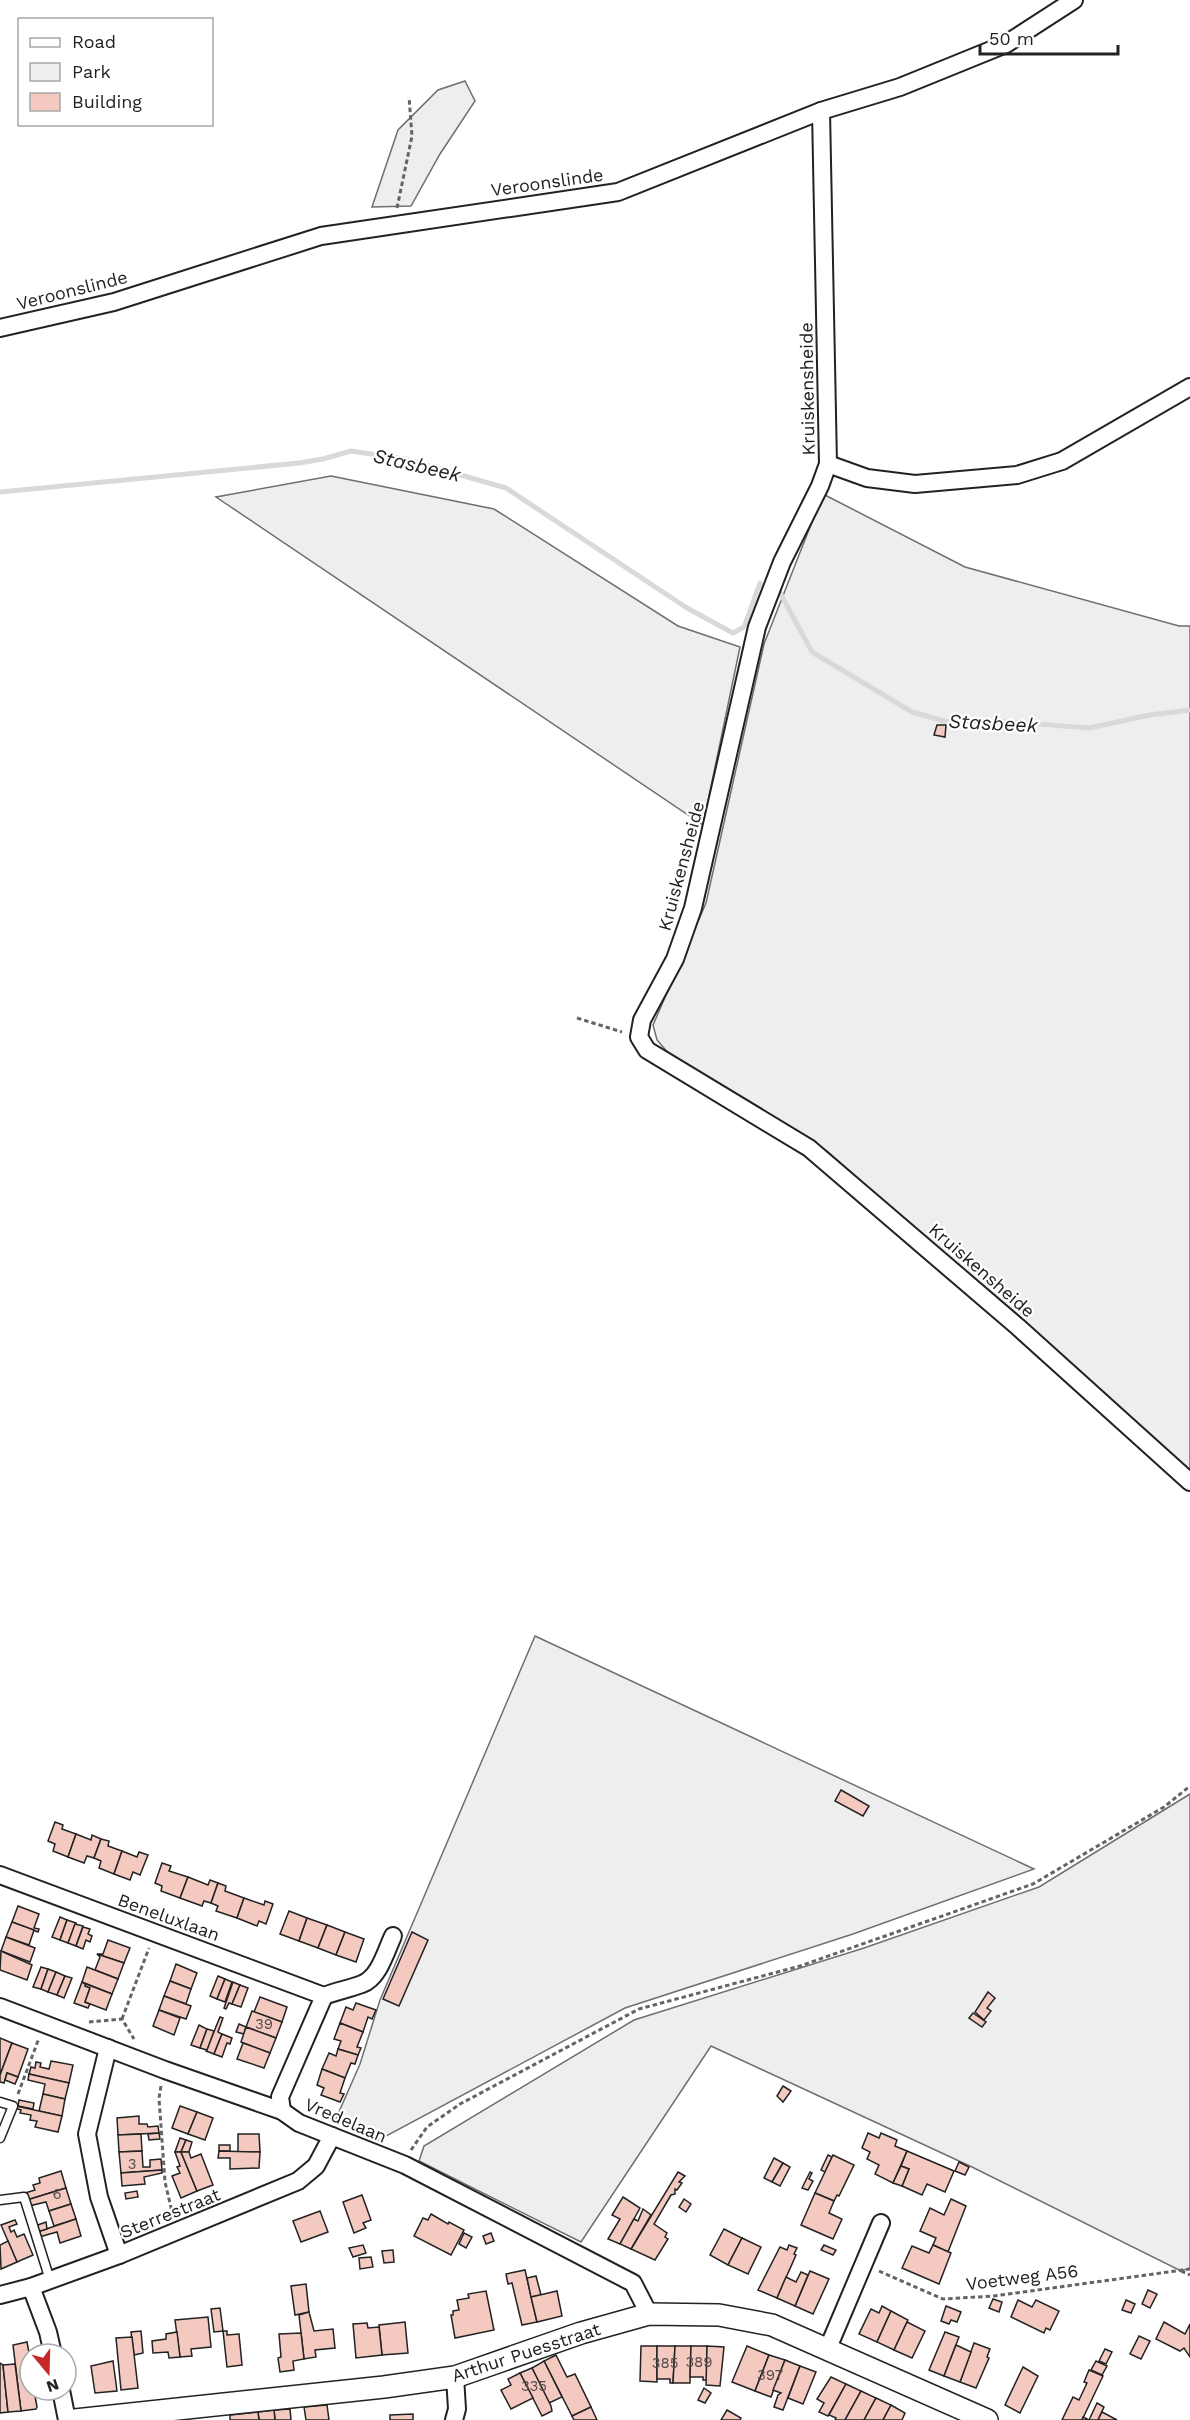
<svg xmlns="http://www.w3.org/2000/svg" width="1190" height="2420" font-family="'Work Sans',sans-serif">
	<rect width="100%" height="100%" fill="#fff"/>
	<!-- green -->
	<g fill="#eee" stroke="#6f6f6f" stroke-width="1.5">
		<path d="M465,81l10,20 -35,53 -29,52 -39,1 26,-77 40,-40z"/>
		<path d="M331,476l163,33 184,117 62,21 -37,178 -487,-328z"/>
		<path d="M823,494l142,73 214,59h11v845l-363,-320 -157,-96 -13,-15 -4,-15 53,-122 58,-259z"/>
		<path d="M535,1636l499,233 -181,65 -228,74 -248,133 -42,-20 25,-57 20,-64z"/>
		<path d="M1190,1794v474l-9,3 -209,-104 -261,-121 -130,196 -162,-81 5,-15 210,-126 230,-72 175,-61z"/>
	</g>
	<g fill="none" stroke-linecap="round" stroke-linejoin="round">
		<!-- stream -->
		<g stroke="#d9d9d9" stroke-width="5">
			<path d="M0,492l299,-29 24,-4 28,-8 54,8 101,29 181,120 46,25 11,-6 16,-44"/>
			<path d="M778,589l34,63 100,60 36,10 51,-1 90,7 61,-13 40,-5"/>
		</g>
	</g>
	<!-- building -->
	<g fill="#f3c9c0" stroke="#222" stroke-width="1.5">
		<path d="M937,725h9l-1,12 -11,-2z"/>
		<path d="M841,1790l28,16 -6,10 -28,-15z"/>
		<path d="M55,1822l8,3 -1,4 14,5 -8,23 -15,-6 2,-7 -7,-3z"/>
		<path d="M76,1834l15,6 1,-5 9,4 -7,19 -7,-2 -3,7 -16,-6z"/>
		<path d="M101,1839l8,2 -1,5 14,5 -8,23 -15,-6 2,-7 -7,-3z"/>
		<path d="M122,1851l15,6 2,-5 9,3 -8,20 -7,-3 -3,8 -16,-6z"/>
		<path d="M162,1863l9,3 -2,5 19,6 -8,21 -19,-7 1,-5 -7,-3z"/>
		<path d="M188,1877l20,8 2,-5 8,3 -7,20 -7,-2 -2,5 -22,-8z"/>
		<path d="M218,1883l8,3 -1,5 19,7 -7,20 -21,-7 2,-5 -7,-3z"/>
		<path d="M244,1898l20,7 1,-4 8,3 -7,20 -7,-3 -2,5 -20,-8z"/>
		<path d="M18,1906l21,8 -5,14 5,1 -1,3 -26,-10z"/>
		<path d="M289,1911l18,7 -8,23 -19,-7z"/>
		<path d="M60,1917l7,3 -7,20 -8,-3z"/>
		<path d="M307,1918l20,7 -9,23 -19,-7z"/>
		<path d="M67,1920l9,3 -8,20 -8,-3z"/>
		<path d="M12,1922l22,8 -5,15 -23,-8z"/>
		<path d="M75,1924l8,2 -7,20 -8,-3z"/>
		<path d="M327,1925l18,7 -9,23 -18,-7z"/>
		<path d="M83,1927l7,2 -2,5 4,2 -2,6 -4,-2 -3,9 -7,-3z"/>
		<path d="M345,1932l19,7 -8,23 -20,-7z"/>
		<path d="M412,1932l16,8 -29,66 -16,-7z"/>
		<path d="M6,1937l29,11 -5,14 -29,-11z"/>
		<path d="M108,1940l22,8 -6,15 -27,-9h6z"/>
		<path d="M1,1951l31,14 -5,15 -27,-10z"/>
		<path d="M97,1954l27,9 -6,16 -23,-9 5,-13z"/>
		<path d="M176,1964l21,9 -6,16 -21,-8z"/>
		<path d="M41,1967l7,2 -7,20 -8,-2z"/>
		<path d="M87,1967l31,12 -6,15 -30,-12z"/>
		<path d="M48,1969l8,3 -8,20 -7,-3z"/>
		<path d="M56,1972l9,4 -8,19 -9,-3z"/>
		<path d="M65,1976l7,2 -8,20 -7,-3z"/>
		<path d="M218,1976l7,3 -8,20 -7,-3z"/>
		<path d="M225,1979l7,3 -7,20 -8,-3z"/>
		<path d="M170,1981l21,8 -5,15 -22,-8z"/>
		<path d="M82,1982l8,6 -5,14 5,2 -2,4 -14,-5z"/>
		<path d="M233,1982l7,3 -8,19 -3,-1 -3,6 -2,-1z"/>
		<path d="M86,1984l26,10 -6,16 -21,-8 5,-14 -5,-2z"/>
		<path d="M240,1985l8,3 -7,19 -9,-3z"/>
		<path d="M988,1992l7,6 -8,10 4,3 -7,9 -9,-8z"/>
		<path d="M164,1996l27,10 -5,13 -27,-9z"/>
		<path d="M260,1997l27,10 -5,15 -28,-10z"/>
		<path d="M356,2003l20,7 -4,9 -4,-2 -5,15 -23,-9 6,-16 7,3z"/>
		<path d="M159,2010l21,8 -6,17 -21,-9z"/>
		<path d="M252,2011l30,11 -6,16 -30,-11z"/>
		<path d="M973,2013l13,9 -4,5 -13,-9z"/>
		<path d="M220,2017l3,1 -5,14 4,2 -8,20 -8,-3z"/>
		<path d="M340,2023l23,9 -6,15 4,1 -3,7 -20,-6 3,-8 -7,-2z"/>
		<path d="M239,2024l7,3 -2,7 -8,-2z"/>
		<path d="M199,2025l8,4 -7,19 -9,-3z"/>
		<path d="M246,2027l30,11 -6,15 -29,-11z"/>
		<path d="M207,2029l7,2 -7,19 -7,-2z"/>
		<path d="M222,2034l10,4 -2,6 -3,-1 -5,14 -8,-3z"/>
		<path d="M0,2038l12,5 -12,32z"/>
		<path d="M12,2043l16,6 -10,28 -11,-4 -3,10 -4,-1v-7z"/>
		<path d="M243,2043l27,10 -6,15 -27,-9z"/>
		<path d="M338,2049l20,6 -3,9 -4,-1 -6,15 -23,-9 7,-16 7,3z"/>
		<path d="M51,2061l22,4 -4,18 -40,-9 2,-7 4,1 1,-6 5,1 -1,4 9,2z"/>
		<path d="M322,2069l23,9 -5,15 4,1 -4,8 -19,-7 3,-7 -7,-3z"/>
		<path d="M7,2073l11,4 -3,7 -10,-4z"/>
		<path d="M29,2074l40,9 -4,16 -22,-5 2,-10 -17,-4z"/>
		<path d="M783,2086l8,5 -8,11 -6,-6z"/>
		<path d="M43,2094l22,5 -3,17 -23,-5z"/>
		<path d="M19,2100l15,3 -1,6 -15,-3z"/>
		<path d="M16,2106l46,10 -4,16 -23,-5 2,-6 -7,-1 1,-5 -11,-2 1,-3 -6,-2z"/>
		<path d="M180,2106l17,6 -9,22 -16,-6z"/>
		<path d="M197,2112l16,6 -8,22 -17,-6z"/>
		<path d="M139,2116v8h8l1,3 10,-1 1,7 -41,2 -1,-17z"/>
		<path d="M159,2133l1,6 -11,1 -1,-6z"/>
		<path d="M868,2133l11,5 2,-5 16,7 -2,6 12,5 -14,32 -18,-9 4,-9 -12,-6 3,-7 -8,-4z"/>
		<path d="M141,2134l1,17 -23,1 -1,-17z"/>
		<path d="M238,2134h21l1,18h-22z"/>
		<path d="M180,2138l6,2 -5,12h-6z"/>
		<path d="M186,2140l6,2 -3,10h-8z"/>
		<rect x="219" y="2145" width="11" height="6"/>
		<path d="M142,2151l1,16h7v-7l11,-1 1,11 -41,3 -2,-21z"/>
		<path d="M219,2151l41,1 -1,16 -29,1v-11h-12z"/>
		<path d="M907,2151l47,20 -9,21 -18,-8 -5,11 -20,-9 7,-17 -8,-3z"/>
		<path d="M175,2152h6l16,39 -16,7 -9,-22 8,-3 -3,-6 3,-1z"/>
		<path d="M181,2152h8l2,6 10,-4 12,31 -16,6z"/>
		<path d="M828,2155l4,2 -7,15 -4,-2z"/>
		<path d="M833,2155l21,10 -15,31 -2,-1 -3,6 -19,-8z"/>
		<path d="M774,2158l9,5 -11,19 -8,-4z"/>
		<path d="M959,2162l10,5 -4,8 -10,-4z"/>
		<path d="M783,2163l7,4 -10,19 -8,-4z"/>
		<path d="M901,2166l8,3 -7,17 -9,-3z"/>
		<path d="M162,2170v3l-18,4 1,7 -23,2 -1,-13z"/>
		<path d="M61,2171l5,17 -39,12 -2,-7 10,-3 -2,-5 7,-2 -1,-5z"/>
		<path d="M678,2172l7,4 -6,6 3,1 -5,7 -2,-1v5l-4,1 -17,29 13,9 -2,4 3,2 -13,21 -24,-11z"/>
		<path d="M810,2172l2,1 -3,6 4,2 -5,9 -6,-2z"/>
		<path d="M66,2188l5,16 -22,7 -3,-9 -17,4 -2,-6z"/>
		<path d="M137,2191l1,6 -12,2 -1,-6z"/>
		<path d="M815,2193l19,8 -5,12 13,6 -9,20 -32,-14z"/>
		<path d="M362,2195l9,25 -8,3 3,5 -12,5 -11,-31z"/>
		<path d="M623,2197l17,11 -20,36 -12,-5 12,-20 -8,-4z"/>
		<path d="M684,2199l7,5 -5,8 -7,-5z"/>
		<path d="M951,2199l15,7 -18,46 -15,-7 3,-7 -16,-7 10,-23 14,7z"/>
		<path d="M71,2204l5,15 -22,7 -5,-15z"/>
		<path d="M643,2209l8,6 -20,34 -11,-5 14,-25 4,2z"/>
		<path d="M320,2211l8,21 -27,10 -8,-21z"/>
		<path d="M431,2214l17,10 1,-2 15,8 -13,25 -37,-19 9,-18 5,2z"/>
		<path d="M76,2219l5,17 -21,7 -3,-11 -18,5 -2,-5z"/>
		<path d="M15,2220l2,4 -8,3 2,5 3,-2 3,7 7,-3 9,21 -16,7 -16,-37z"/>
		<path d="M46,2222l1,7 -10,3 -2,-6z"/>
		<path d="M724,2229l18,9 -14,27 -18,-10z"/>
		<path d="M464,2233l8,4 -6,11 -7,-4z"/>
		<path d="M491,2233l3,8 -8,3 -3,-8z"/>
		<path d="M742,2238l19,9 -13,27 -20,-9z"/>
		<path d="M8,2241l9,21 -16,7 -1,-24z"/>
		<path d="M363,2245l3,8 -13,4 -4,-9z"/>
		<path d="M789,2245l8,3 -3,6 2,1 -19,43 -19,-8 22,-43 7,3z"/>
		<path d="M824,2245l12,5 -3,5 -12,-5z"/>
		<path d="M933,2245l18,8 -12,31 -37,-16 10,-22 17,7z"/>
		<path d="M393,2250l1,12 -10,1 -2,-12z"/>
		<path d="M371,2257l2,10 -13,2 -1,-11z"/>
		<path d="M525,2270l12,52 -15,3 -10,-42 -4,1 -2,-10z"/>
		<path d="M810,2271l19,8 -16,35 -18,-8z"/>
		<path d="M801,2272l7,3 -13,31 -18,-8 9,-21 10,5z"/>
		<path d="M536,2276l5,19 -10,2 -4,-19z"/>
		<path d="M306,2284l3,28 -14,3 -4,-29z"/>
		<path d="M1148,2290l9,4 -7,14 -8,-4z"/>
		<path d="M486,2291l8,39 -39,8 -4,-23h2v-4l6,-1 -2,-10 12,-2 -1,-4z"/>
		<path d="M557,2291l5,25 -25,6 -6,-25z"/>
		<path d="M993,2299l9,3 -3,10 -10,-4z"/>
		<path d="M1018,2300l14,7 4,-7 23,11 -9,19 -4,-2 -2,5 -33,-16z"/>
		<path d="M1126,2300l9,4 -4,9 -9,-3z"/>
		<path d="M882,2306l9,5 -14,31 -18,-8 12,-25 8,4z"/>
		<path d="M946,2306l15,6 -4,10 -6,-2 -2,4 -8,-3z"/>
		<path d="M220,2308l3,23 -9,1 -3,-23z"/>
		<path d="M891,2311l17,9 -14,30 -17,-8z"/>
		<path d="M309,2312l5,19 19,-2 2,19 -20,2 1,7 -12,2 -5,-44z"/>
		<path d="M208,2317l3,30 -20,2 1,7 -12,1 -5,-37z"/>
		<path d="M405,2322l3,31 -26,2 -3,-30z"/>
		<path d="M907,2322l18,9 -13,27 -18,-8z"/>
		<path d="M1164,2322l21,12 5,-10v33l-6,-9 -4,3 -24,-12z"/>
		<path d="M367,2323l1,5 11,-1 3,28 -26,3 -3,-34z"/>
		<path d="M141,2331l2,22 -9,2 -3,-23z"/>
		<path d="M223,2331h4v4l12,-1 3,31 -15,2z"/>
		<path d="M177,2332l3,25 -11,1 -1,-6 -15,1 -1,-12 14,-2v-5z"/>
		<path d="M945,2332l14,5 -15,39 -15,-6z"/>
		<path d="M301,2333l3,26 -11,2 1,9 -14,2 -2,-14 3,-1 -2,-23z"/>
		<path d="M1139,2336l11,5 -9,18 -11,-5z"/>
		<path d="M132,2337l6,51 -17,2 -5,-52z"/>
		<path d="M27,2342l3,16v32h4l3,17 -1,2 -15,2 -8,-66z"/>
		<path d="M974,2343l16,6 -3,8 2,1 -13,30 -16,-6z"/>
		<path d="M956,2345l15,7 -11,30 -16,-6z"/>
		<path d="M641,2346h16v36l-17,-1z"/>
		<path d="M657,2346h18l-2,37h-3v-4h-13z"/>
		<path d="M675,2346h16l-1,37h-17z"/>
		<path d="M691,2346h16v34h-4v-3h-13z"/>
		<path d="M707,2346l17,1 -4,39 -14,-1z"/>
		<path d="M747,2346l22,9 -14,36 -23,-9z"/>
		<path d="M1105,2349l7,3 -6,12 -7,-3z"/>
		<path d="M556,2355l11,22 8,-3 16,33 -19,9 -28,-55z"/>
		<path d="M769,2355l16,5 -14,37 -16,-6z"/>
		<path d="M785,2360l15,6 -17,44 -9,-3 4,-12 3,-2 -8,-3z"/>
		<path d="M113,2361l4,30 -22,2 -4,-27z"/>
		<path d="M544,2361l18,36 -13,6 -17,-35z"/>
		<path d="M1096,2361l11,5 -5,9 -11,-5z"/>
		<path d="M0,2363l3,2 5,47 -8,1z"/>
		<path d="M15,2364l6,47 -13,1 -5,-47z"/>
		<path d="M800,2366l16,6 -13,32 -15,-6z"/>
		<path d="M1023,2367l15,9 -18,37 -15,-8z"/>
		<path d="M532,2368l19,38 1,5 -10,5 -22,-43z"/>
		<path d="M1089,2370l14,6 -21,44h-20l11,-23 6,3 8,-17 -3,-1z"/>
		<path d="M520,2373l13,25 -22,11 -10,-19 10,-5 -3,-6z"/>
		<path d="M831,2377l15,7 -18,32 -9,-4 5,-9 -7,-4z"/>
		<path d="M846,2384l15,7 -16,29h-10l1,-2 -7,-3z"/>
		<path d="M704,2388l7,5 -6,10 -7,-3z"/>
		<path d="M861,2391l15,7 -12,22h-19z"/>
		<path d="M876,2398l15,7 -8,15h-19z"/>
		<path d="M1097,2403l7,4 -6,13h-16l1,-3 6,3z"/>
		<path d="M327,2405l2,15h-23l-2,-13z"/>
		<path d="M891,2405l14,8 -3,7h-19z"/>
		<path d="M591,2407l6,13h-23l-2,-4z"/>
		<path d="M290,2409l1,11h-16l-1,-10z"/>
		<path d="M274,2410l1,10h-16l-1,-8z"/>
		<path d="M727,2410l14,8 -1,2h-19z"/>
		<path d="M258,2412l1,8h-29v-5z"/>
		<path d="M1102,2412l15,8h-19z"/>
		<path d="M413,2414v6h-23v-5z"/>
	</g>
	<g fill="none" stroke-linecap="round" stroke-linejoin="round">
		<!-- service casing -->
		<g stroke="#222" stroke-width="11">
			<g id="service">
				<path d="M0,2102l13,4 -13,32"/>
				<path d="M0,2200l24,-3 26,83"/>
			</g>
		</g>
		<!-- minor casing -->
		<g stroke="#222" stroke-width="20">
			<g id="minor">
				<path d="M821,111l7,353 -8,22 -38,76 -25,65 -64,281 -18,51 -33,61 -3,17 8,13 162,98 209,179 172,155"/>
				<path d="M0,328l114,-26 207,-66 297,-44 203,-81 79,-24 106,-43 68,-44"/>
				<path d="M828,464l39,14 48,6 102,-9 45,-14 128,-74"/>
				<path d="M0,1875l324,121 -44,101 2,14"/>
				<path d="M324,1996c12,-5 25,-7 38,-12 17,-6 24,-33 31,-48"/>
				<path d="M0,2007l165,63 117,41 17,12 106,42 228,118 16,31"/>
				<path d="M108,2048l-21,86 12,63 20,58"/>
				<path d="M31,2287l17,45 5,22"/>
				<path d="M0,2295l31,-8 88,-32 179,-74 18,-15 16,-30"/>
				<path d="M828,2348l53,-125"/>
				<path d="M61,2390l6,30"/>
				<path d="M454,2420l3,-11 -2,-32"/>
			</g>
		</g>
		<!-- tertiary casing -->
		<g stroke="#222" stroke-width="24">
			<path id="tertiary" d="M75,2420l309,-33 71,-10 126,-44 68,-19 70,1 53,10 215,95"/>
		</g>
		<!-- path -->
		<g stroke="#646464" stroke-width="3" stroke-dasharray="4.5 3" stroke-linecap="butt">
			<path d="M397,208l15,-72 -3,-39"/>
			<path d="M577,1018l45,14"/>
			<path d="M122,2019l27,-71"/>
			<path d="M89,2022l33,-3 12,20"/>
			<path d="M161,2086l-2,12 6,84 8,34"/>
			<path d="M18,2094l21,-56"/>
			<path d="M411,2150l16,-23 33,-23 179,-95 161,-43 233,-82 131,-77 26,-21"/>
			<path d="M879,2271l64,28 51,-3 196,-27"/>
			<path d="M1181,2271l9,4"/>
		</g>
		<!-- service -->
		<use href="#service" stroke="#fff" stroke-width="8"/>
		<!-- minor -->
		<use href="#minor" stroke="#fff" stroke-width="16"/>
		<!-- tertiary -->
		<use href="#tertiary" stroke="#fff" stroke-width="21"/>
	</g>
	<g text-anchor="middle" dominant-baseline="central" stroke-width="4.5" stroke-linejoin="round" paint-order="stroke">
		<!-- number labels -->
		<g font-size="15" fill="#564c4a">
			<text x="264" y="2024">39</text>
			<text x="132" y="2164">3</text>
			<text x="57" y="2194">6</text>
			<text x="699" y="2362">389</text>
			<text x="665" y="2363">385</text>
			<text x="770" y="2375">397</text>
			<text x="534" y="2386">335</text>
		</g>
		<!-- street labels -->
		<g font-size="18" fill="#222" stroke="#fff">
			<text transform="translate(547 182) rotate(-8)">Veroonslinde</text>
			<text transform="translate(72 290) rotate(-14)">Veroonslinde</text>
			<text transform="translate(807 389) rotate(-91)">Kruiskensheide</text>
			<text transform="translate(681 866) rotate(-75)">Kruiskensheide</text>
			<text transform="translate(982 1270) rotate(41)">Kruiskensheide</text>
			<text transform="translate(169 1917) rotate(20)">Beneluxlaan</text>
			<text transform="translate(346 2120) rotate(23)">Vredelaan</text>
			<text transform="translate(170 2213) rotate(-22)">Sterrestraat</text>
			<text transform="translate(1022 2277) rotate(-7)">Voetweg A56</text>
			<text transform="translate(526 2352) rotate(-18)">Arthur Puesstraat</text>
		</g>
		<!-- water labels -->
		<g font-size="20" font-style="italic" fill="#222" stroke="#fff">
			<text transform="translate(417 465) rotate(13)">Stasbeek</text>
			<text transform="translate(993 723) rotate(3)">Stasbeek</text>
		</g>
	</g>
	<!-- legend -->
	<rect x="18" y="18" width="195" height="108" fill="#ffffff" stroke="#a7a7a7" stroke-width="1.5"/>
	<rect x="30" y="38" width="30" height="9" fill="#ffffff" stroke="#a7a7a7" stroke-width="1.5"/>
	<text x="72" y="48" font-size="18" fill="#222222">Road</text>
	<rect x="30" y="63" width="30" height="18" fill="#eeeeee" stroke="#a7a7a7" stroke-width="1.5"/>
	<text x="72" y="78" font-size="18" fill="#222222">Park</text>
	<rect x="30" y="93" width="30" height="18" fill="#f3c9c0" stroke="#a7a7a7" stroke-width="1.5"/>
	<text x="72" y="108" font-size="18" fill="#222222">Building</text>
	<!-- north arrow -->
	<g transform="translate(48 2372) rotate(161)"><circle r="28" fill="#ffffff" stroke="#a7a7a7" stroke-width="1.5"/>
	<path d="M0-4.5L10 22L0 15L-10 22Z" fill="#c62828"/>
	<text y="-9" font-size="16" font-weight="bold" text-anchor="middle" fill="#222222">N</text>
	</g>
	<!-- scale -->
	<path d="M980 45v9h138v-9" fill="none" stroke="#222222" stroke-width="3"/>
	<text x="989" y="45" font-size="18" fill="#222222" stroke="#ffffff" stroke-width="4.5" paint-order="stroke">50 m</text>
</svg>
